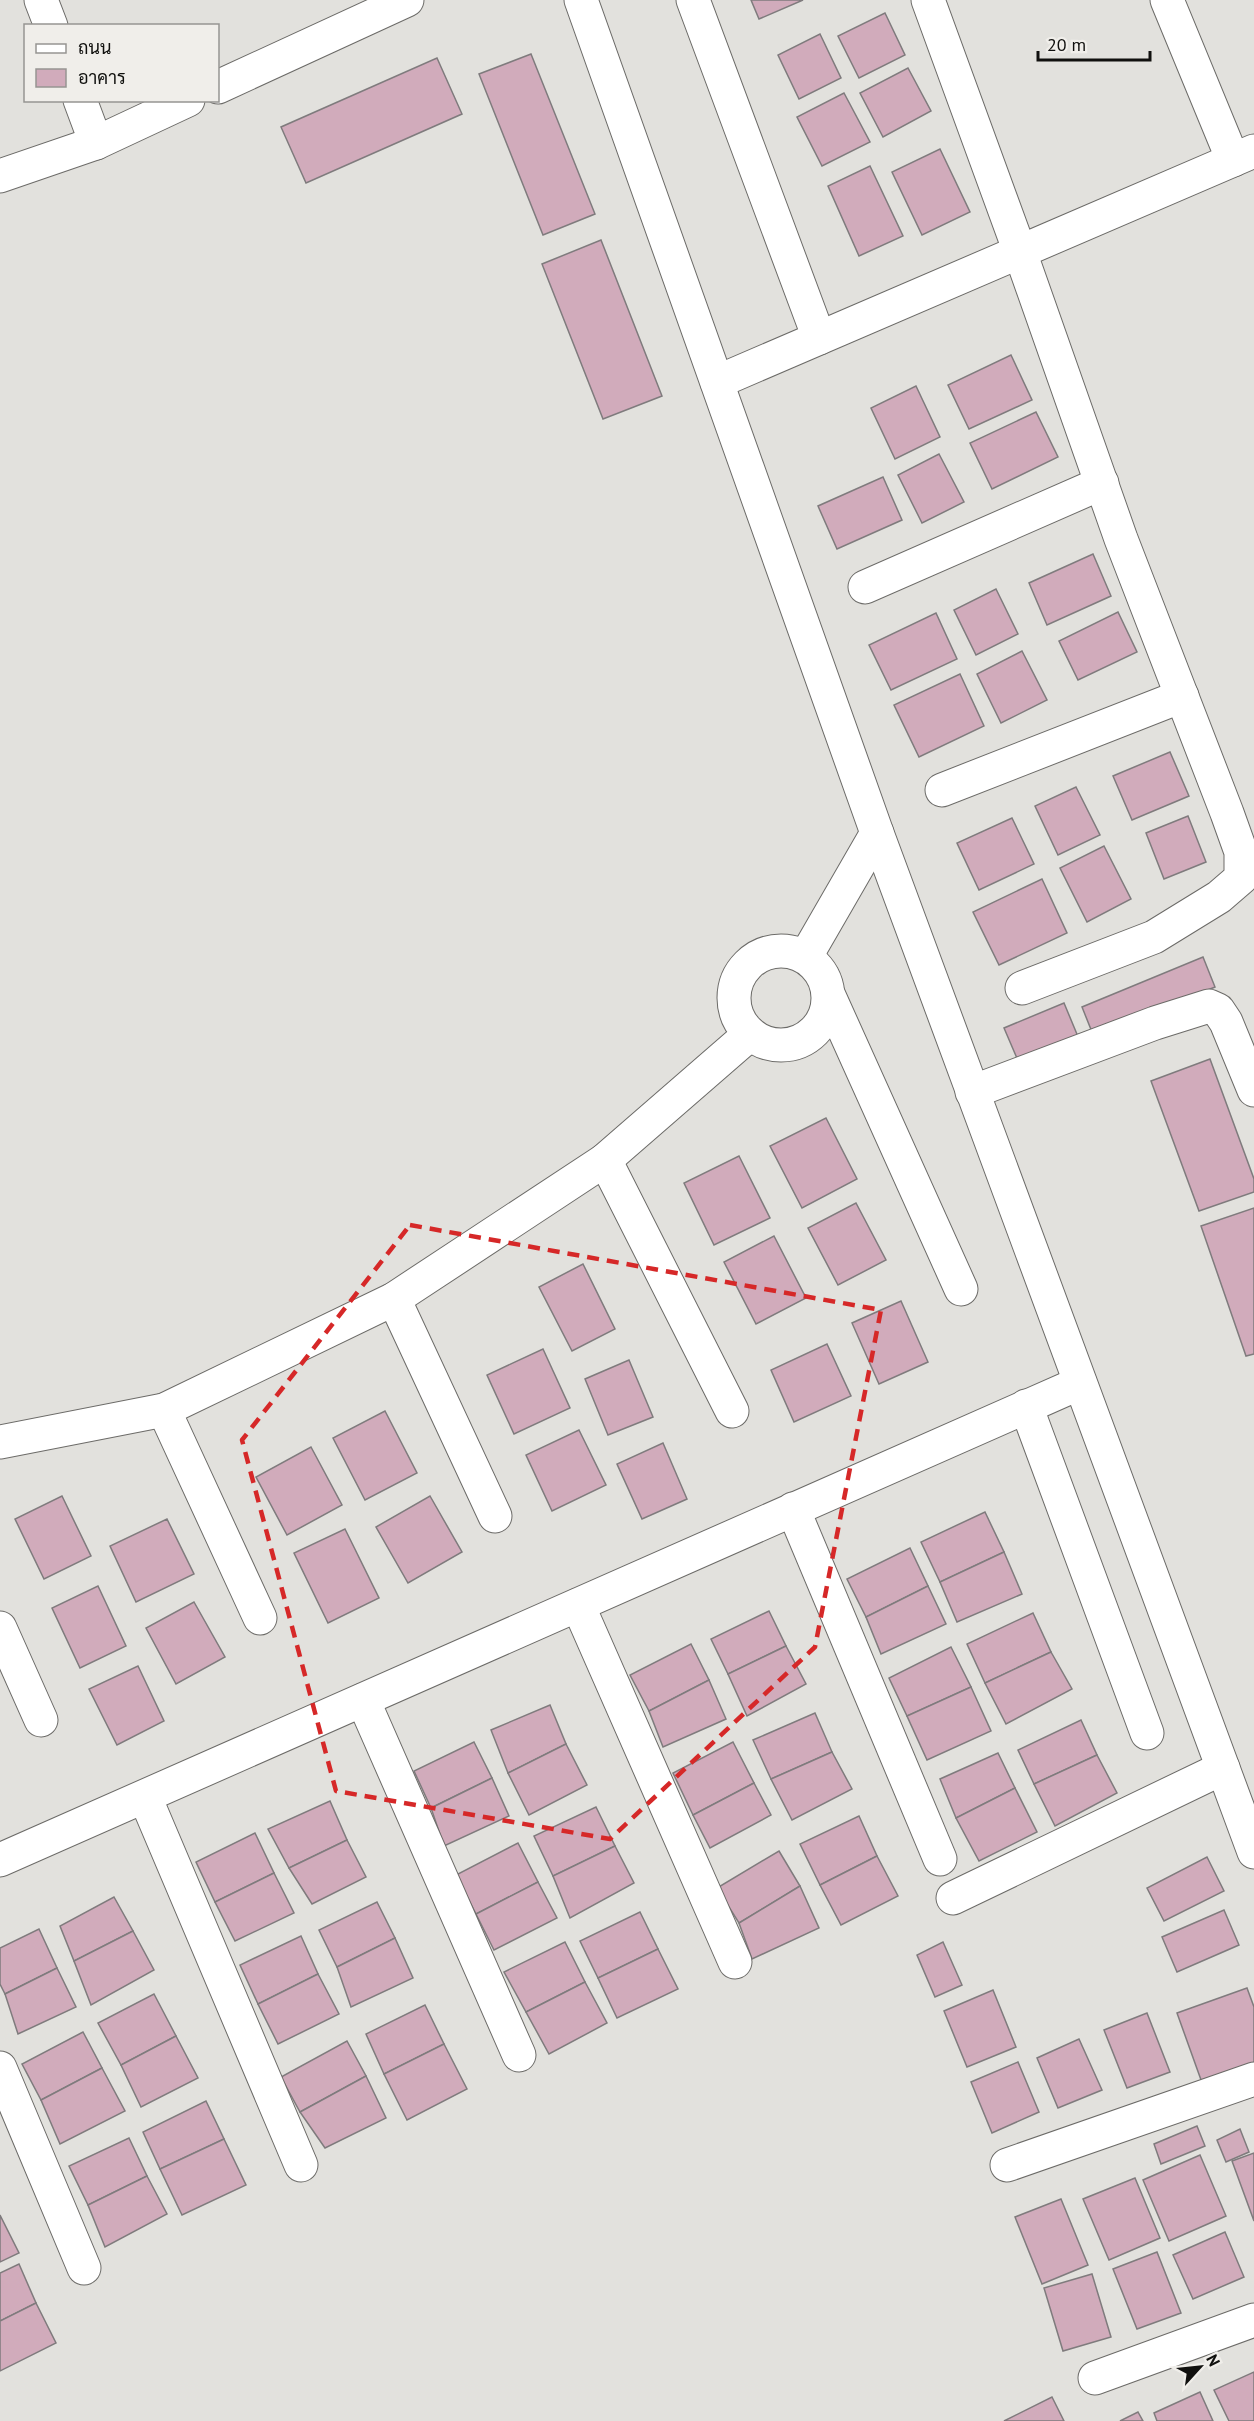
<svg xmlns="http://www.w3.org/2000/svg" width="1254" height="2421" font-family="'PT Sans',Sarabun,sans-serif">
	<rect width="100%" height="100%" fill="#e2e1dd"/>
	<!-- building -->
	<g fill="#d1abbb" stroke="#7f7b7d" stroke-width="1.5">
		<path d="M751,0h52l-44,19z"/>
		<path d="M885,13l20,42 -46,23 -21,-42z"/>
		<path d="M820,34l21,44 -42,21 -21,-44z"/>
		<path d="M531,54l64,160 -52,21 -64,-161z"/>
		<path d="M437,58l25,56 -156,69 -25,-56z"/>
		<path d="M908,68l23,43 -48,26 -23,-44z"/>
		<path d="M844,93l26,49 -48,24 -25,-49z"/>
		<path d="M940,149l30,63 -48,23 -30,-63z"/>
		<path d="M870,166l33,70 -44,20 -31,-70z"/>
		<path d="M601,240l61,156 -59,23 -61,-155z"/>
		<path d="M1011,355l21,45 -63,29 -21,-44z"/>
		<path d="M916,386l24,51 -45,22 -24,-51z"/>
		<path d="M1036,412l22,45 -66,32 -22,-46z"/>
		<path d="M939,454l25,48 -42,21 -24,-48z"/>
		<path d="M883,477l19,43 -65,29 -19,-43z"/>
		<path d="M1093,554l18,42 -64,29 -18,-42z"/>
		<path d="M996,589l22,45 -42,21 -22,-45z"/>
		<path d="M1118,612l19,40 -59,28 -19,-39z"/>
		<path d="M936,613l21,46 -66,31 -22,-45z"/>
		<path d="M1022,651l25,49 -46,23 -24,-49z"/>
		<path d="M960,674l24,52 -65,31 -25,-52z"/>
		<path d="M1170,752l19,44 -57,24 -19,-44z"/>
		<path d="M1076,787l24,48 -42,20 -23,-49z"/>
		<path d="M1188,816l18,46 -42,17 -18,-46z"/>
		<path d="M1012,818l22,46 -55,26 -22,-47z"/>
		<path d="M1104,846l27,53 -44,23 -27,-54z"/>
		<path d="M1042,879l25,54 -68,32 -26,-53z"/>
		<path d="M1203,957l12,30 -121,50 -12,-30z"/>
		<path d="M1064,1003l15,36 -60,24 -15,-35z"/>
		<path d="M1210,1059l44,120v13l-55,19 -48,-130z"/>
		<path d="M826,1118l31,61 -55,29 -32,-62z"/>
		<path d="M739,1156l31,62 -56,27 -30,-62z"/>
		<path d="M856,1203l30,57 -48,25 -30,-57z"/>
		<path d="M1254,1208v146l-8,2 -45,-130z"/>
		<path d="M774,1236l32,62 -50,26 -32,-62z"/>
		<path d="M583,1264l32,65 -43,22 -33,-64z"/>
		<path d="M901,1301l27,61 -49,22 -27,-61z"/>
		<path d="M827,1344l24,52 -57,26 -23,-52z"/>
		<path d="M543,1349l27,59 -56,26 -27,-59z"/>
		<path d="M629,1360l24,57 -45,18 -23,-56z"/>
		<path d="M385,1411l32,62 -52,27 -32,-62z"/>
		<path d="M579,1430l27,55 -54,26 -26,-56z"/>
		<path d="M663,1443l24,56 -45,20 -25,-55z"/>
		<path d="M311,1447l31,58 -55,30 -31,-58z"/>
		<path d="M62,1496l29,60 -47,23 -29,-60z"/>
		<path d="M430,1496l32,56 -54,31 -32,-56z"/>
		<path d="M985,1512l19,40 -64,30 -19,-40z"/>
		<path d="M167,1519l27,55 -58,28 -26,-56z"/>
		<path d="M345,1529l34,69 -51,25 -34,-70z"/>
		<path d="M910,1548l18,38 -62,31 -19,-38z"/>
		<path d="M1004,1552l18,42 -65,28 -17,-40z"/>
		<path d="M98,1586l28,60 -46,22 -28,-60z"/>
		<path d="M928,1586l18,38 -65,30 -15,-37z"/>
		<path d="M194,1602l31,55 -49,27 -30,-56z"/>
		<path d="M769,1611l17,35 -58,28 -17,-35z"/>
		<path d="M1033,1613l18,39 -66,31 -18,-39z"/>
		<path d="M691,1644l18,36 -60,31 -19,-36z"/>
		<path d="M786,1646l20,38 -59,32 -19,-42z"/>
		<path d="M951,1647l20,40 -64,29 -18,-38z"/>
		<path d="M1051,1652l21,37 -66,35 -21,-41z"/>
		<path d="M138,1666l26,55 -47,24 -28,-56z"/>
		<path d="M709,1680l17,39 -63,28 -14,-36z"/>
		<path d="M971,1687l20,44 -64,29 -20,-44z"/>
		<path d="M550,1705l16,39 -58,29 -17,-43z"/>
		<path d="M815,1713l17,39 -61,27 -18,-39z"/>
		<path d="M1081,1720l16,35 -63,29 -16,-34z"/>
		<path d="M474,1742l18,36 -61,30 -17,-37z"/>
		<path d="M733,1742l21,41 -61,32 -20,-42z"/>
		<path d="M566,1744l21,41 -58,30 -21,-42z"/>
		<path d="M832,1752l20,37 -60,31 -21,-41z"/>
		<path d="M998,1753l17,35 -59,30 -16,-39z"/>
		<path d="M1097,1755l20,38 -62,33 -21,-42z"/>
		<path d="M492,1778l17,38 -65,30 -13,-38z"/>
		<path d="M754,1783l17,32 -61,33 -17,-33z"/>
		<path d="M1015,1788l22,44 -58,29 -23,-43z"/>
		<path d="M330,1801l17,39 -58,28 -21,-39z"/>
		<path d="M596,1807l19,39 -62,30 -19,-40z"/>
		<path d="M859,1816l18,40 -57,29 -20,-41z"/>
		<path d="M255,1833l19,40 -59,29 -19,-40z"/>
		<path d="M347,1840l19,37 -54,27 -23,-36z"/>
		<path d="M518,1843l20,39 -62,32 -20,-39z"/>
		<path d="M615,1846l19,37 -64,35 -17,-42z"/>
		<path d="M779,1851l21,35 -61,37 -22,-35z"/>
		<path d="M877,1856l21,40 -57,29 -21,-40z"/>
		<path d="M1207,1857l17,34 -60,30 -17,-33z"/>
		<path d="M274,1873l20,40 -59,28 -20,-39z"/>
		<path d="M538,1882l19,36 -63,32 -18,-36z"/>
		<path d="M800,1886l19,42 -67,31 -13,-36z"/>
		<path d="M114,1897l19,34 -59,30 -14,-35z"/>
		<path d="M377,1902l18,36 -58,29 -18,-37z"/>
		<path d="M1224,1910l15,35 -62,27 -15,-35z"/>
		<path d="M640,1912l18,37 -60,29 -18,-37z"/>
		<path d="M39,1929l18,39 -52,26 -5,-10v-36z"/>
		<path d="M133,1931l21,39 -63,35 -17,-44z"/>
		<path d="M301,1936l17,38 -60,30 -18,-39z"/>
		<path d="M395,1938l18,40 -62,29 -14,-40z"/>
		<path d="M565,1942l20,40 -59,30 -22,-40z"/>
		<path d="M943,1942l19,43 -27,12 -18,-42z"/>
		<path d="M658,1949l20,40 -61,29 -19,-40z"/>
		<path d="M57,1968l19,39 -58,27 -13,-40z"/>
		<path d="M318,1974l21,40 -61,30 -20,-40z"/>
		<path d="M585,1982l22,41 -58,31 -23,-42z"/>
		<path d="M1247,1988l7,19v67l-49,17 -28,-78z"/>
		<path d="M993,1990l23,57 -49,20 -23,-56z"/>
		<path d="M154,1994l22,42 -55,29 -23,-42z"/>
		<path d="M425,2005l19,39 -60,30 -18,-40z"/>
		<path d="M1147,2013l23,59 -43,16 -23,-58z"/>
		<path d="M83,2032l19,36 -61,32 -19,-36z"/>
		<path d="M176,2036l22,42 -57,29 -20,-42z"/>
		<path d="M1079,2039l23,51 -44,18 -21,-50z"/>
		<path d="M347,2041l19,35 -66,36 -19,-35z"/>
		<path d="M444,2044l23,45 -60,31 -23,-46z"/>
		<path d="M1018,2062l21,50 -47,21 -21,-51z"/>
		<path d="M102,2068l23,43 -65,33 -19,-44z"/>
		<path d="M366,2076l20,42 -61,30 -25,-36z"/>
		<path d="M206,2101l18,38 -64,30 -17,-37z"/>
		<path d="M1197,2126l8,20 -44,18 -7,-20z"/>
		<path d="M1240,2129l9,23 -23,10 -9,-22z"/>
		<path d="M129,2138l18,38 -59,29 -19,-39z"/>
		<path d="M224,2139l22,46 -64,30 -22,-46z"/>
		<path d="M1254,2153v68l-22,-60z"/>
		<path d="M1200,2155l26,61 -57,25 -26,-61z"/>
		<path d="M147,2176l20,38 -62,33 -17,-42z"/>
		<path d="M1135,2178l25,60 -51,22 -26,-61z"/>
		<path d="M1061,2199l27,66 -46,19 -27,-67z"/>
		<path d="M0,2215l19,38 -19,9z"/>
		<path d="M1225,2232l19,45 -51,22 -20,-44z"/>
		<path d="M1157,2252l24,61 -44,16 -24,-60z"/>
		<path d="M19,2264l17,39 -36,18v-48z"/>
		<path d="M1092,2274l19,63 -48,14 -19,-63z"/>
		<path d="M36,2303l20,40 -56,28v-50z"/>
		<path d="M1254,2372v49h-25l-15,-31z"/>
		<path d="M1200,2392l13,29h-56l-3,-8z"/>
		<path d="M1052,2397l12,24h-60z"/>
		<path d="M1138,2412l5,9h-23z"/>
	</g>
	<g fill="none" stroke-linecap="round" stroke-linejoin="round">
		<!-- street casing -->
		<g stroke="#6c6b68" stroke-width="35">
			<g id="street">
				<path d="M41,0l10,26"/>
				<path d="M581,0l296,833 377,1019"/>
				<path d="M693,0l126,338"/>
				<path d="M928,0l92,252 101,287 106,274 14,39v26l-22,19 -65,40 -132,51"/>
				<path d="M1167,0l66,160"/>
				<path d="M218,87l189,-87"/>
				<path d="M80,100l16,43"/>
				<path d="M0,176l96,-33 92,-43"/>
				<path d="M717,382l537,-231"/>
				<path d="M865,587l237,-104"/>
				<path d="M942,790l240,-94"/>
				<circle cx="781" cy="998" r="47"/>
				<path d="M806,956l71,-123"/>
				<path d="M829,996l132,293"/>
				<path d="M972,1092l183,-69 54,-17 9,4 8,12 28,68"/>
				<path d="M605,1160l127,251"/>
				<path d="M394,1299l101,217"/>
				<path d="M1026,1406l121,327"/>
				<path d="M164,1410l96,208"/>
				<path d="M0,1442l164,-32 230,-111 211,-139 145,-126"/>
				<path d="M793,1509l147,350"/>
				<path d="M578,1605l157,357"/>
				<path d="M0,1628l41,92"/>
				<path d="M363,1700l156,355"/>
				<path d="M145,1797l156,368"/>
				<path d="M0,1860l1080,-477"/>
				<path d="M953,1898l270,-130"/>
				<path d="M0,2068l84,200"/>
				<path d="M1007,2165l247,-86"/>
				<path d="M1095,2378l159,-58"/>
			</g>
		</g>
		<!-- street -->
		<use href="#street" stroke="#fff" stroke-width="33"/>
	</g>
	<!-- marked area -->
	<path fill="none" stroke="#d62828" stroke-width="4.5" stroke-dasharray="12 8" stroke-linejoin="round" d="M410,1225l471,85 -66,337 -205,192 -274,-48 -94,-351z"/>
	<!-- legend -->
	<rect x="24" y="24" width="195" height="78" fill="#f0eeea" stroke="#969592" stroke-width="1.5"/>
	<rect x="36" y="44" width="30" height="9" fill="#ffffff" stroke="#969592" stroke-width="1.5"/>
	<text x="78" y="54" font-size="18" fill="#10100e">ถนน</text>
	<rect x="36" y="69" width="30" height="18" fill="#d1abbb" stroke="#969592" stroke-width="1.5"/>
	<text x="78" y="84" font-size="18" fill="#10100e">อาคาร</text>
	<!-- north arrow -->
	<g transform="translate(1200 2367) rotate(63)" stroke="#f0eeea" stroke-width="4.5" paint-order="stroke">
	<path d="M0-4.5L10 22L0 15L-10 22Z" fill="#10100e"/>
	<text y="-9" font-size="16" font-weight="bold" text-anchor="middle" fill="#10100e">N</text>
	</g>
	<!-- scale -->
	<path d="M1038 51v9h112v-9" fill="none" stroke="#10100e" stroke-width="3"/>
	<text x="1047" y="51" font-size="18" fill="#10100e" stroke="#f0eeea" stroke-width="4.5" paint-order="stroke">20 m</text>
</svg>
